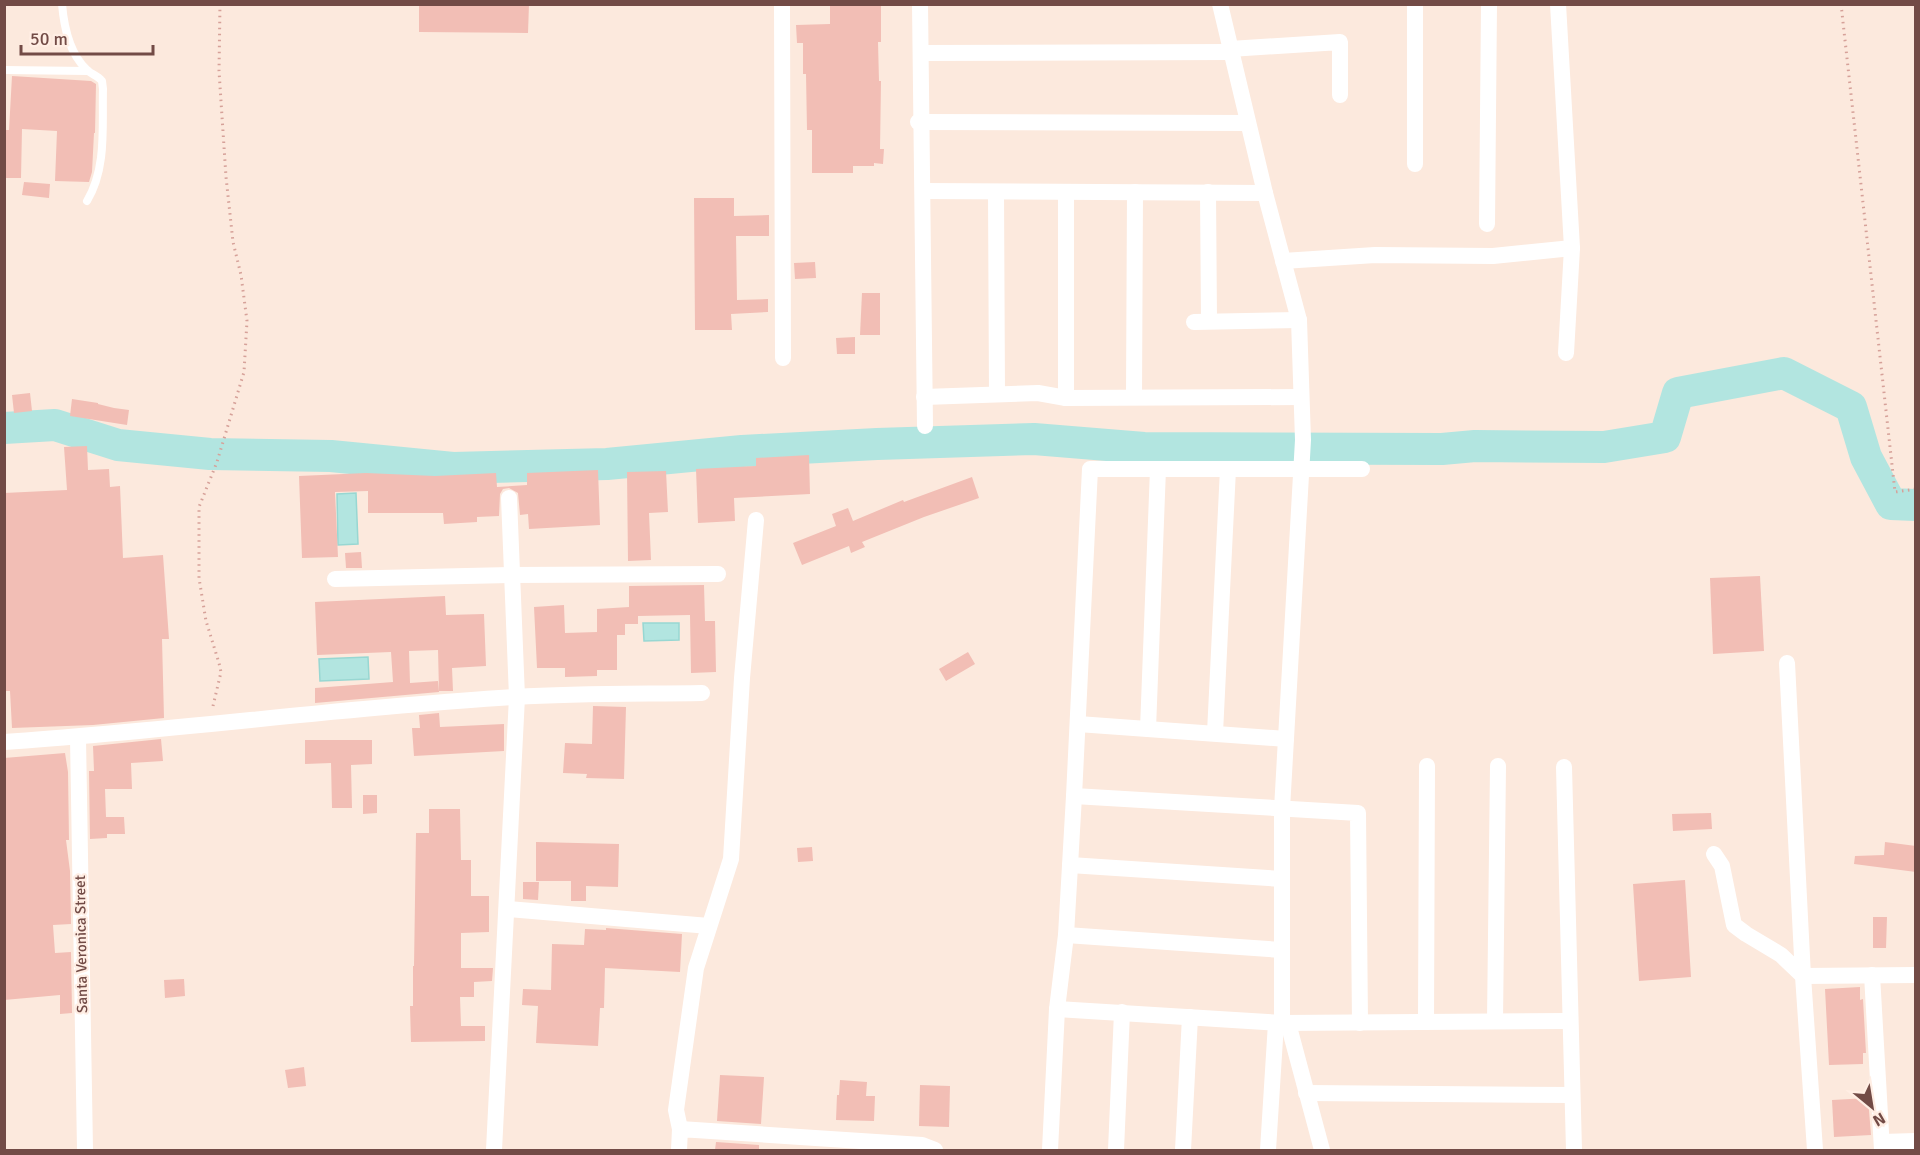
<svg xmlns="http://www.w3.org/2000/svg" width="1920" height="1155" font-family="Signika,sans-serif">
	<rect width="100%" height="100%" fill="#fce9dd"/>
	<!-- water -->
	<g fill="#b2e5e0" stroke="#98d7d2" stroke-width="1.5">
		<path d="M356,493l2,51 -20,1 -1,-51z"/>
		<path d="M643,623h36v17l-35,1z"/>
		<path d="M368,657l1,22 -49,2 -1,-22z"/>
	</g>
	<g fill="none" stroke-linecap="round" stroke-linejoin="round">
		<!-- river -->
		<path stroke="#b2e5e0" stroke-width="32" d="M4,428l51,-3 63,20 92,9 121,2 122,12 154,-4 135,-13 135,-7 157,-5 110,9 298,1 33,-3 129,1 61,-10 13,-44 106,-20 67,34 15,50 25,47 25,1"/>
	</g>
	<!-- building -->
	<g fill="#f2beb5">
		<path d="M419,4h110l-1,29 -109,-1z"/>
		<path d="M830,4h51v38h-3l1,39h2l-1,68h4l-1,15 -9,-1v3h-21v7h-41v-43h-5l-1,-56h-3v-31h-6l-1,-18 34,-1z"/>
		<path d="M12,76l79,5 5,3 -1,49h-1l-2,39 -3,10 -34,-1 2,-50 -35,-2 -1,49h-17v-48h5z"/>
		<path d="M24,182l26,2 -1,14 -27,-3z"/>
		<path d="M694,198h40v18l35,-1v21h-33l1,64 31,-1v13l-37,2 1,16h-37z"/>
		<path d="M815,262l1,16 -21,1 -1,-16z"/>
		<path d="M862,293h18v42h-20z"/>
		<path d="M855,337v17h-18l-1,-16z"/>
		<path d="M30,393l2,18 -18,2 -2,-18z"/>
		<path d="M72,399l26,4v1l16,4 15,2 -2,15 -57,-9z"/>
		<path d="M87,446l1,24 21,-1 1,18 10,-1 3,72 40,-3 6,84h-7l2,79 -71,7 -81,3 -2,-37h-6v-198l63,-3 -3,-43z"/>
		<path d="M809,455l1,39 -76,4 1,23 -37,2 -2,-54 60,-3v-8z"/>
		<path d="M598,470l2,55 -71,4 -1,-15 -8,1 -2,-22 -9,-5 -6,1 -3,5 -1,22 -22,1v5l-33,2 -1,-11h-75v-22l-33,1 3,65 -36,1 -3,-82 67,-3 69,3 61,-3 1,14 30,-2v-12z"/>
		<path d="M666,471l2,41 -19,1 2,47 -23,1 -1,-89z"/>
		<path d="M972,477l7,21 -55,19 -62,25 3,5 -14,6 -2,-7 -47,19 -9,-22 43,-17 -4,-12 16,-6 5,13 50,-21 1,2z"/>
		<path d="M361,552l1,16h-16l-1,-15z"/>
		<path d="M1760,576l4,75 -51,3 -3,-76z"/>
		<path d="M704,585l1,36h10l1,51 -25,1 -1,-58 -52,1v8h-13v11h-8v35h-20v6l-32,1v-9h-28l-3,-61 30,-2 1,28 32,-1v-23l32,-2v-21z"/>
		<path d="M445,596l1,19 38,-1 2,52 -34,2 1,23h-14l-1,-41 -29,1 1,32 28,-2 1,11 -124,11v-15l78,-6 -2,-30 -74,3 -2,-53z"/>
		<path d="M968,652l7,12 -29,17 -7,-12z"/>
		<path d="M593,706l33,1 -2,72 -38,-1 1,-4 -24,-1 2,-30 27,1z"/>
		<path d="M439,713l1,14 64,-3v27l-90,5 -2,-28h8l-1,-13z"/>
		<path d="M161,739l2,22 -32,2 1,26h-27l1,28h18l1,17h-18v4l-17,1 -1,-68h5l-1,-25z"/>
		<path d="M305,740h67v24l-21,1 1,43h-20l-1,-45 -26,1z"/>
		<path d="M65,753l3,19 1,68h-3l4,31 1,53 -18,1 2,28 16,-1 1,61 -12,1v-19l-56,5v-242z"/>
		<path d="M363,795h14v18l-14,1z"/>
		<path d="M429,809h31l1,51h10v36h18v36l-28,1v35h32l-1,13 -18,1v15h-14l1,29h24v15l-74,1 -1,-36h3v-40h1l2,-133h13z"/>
		<path d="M1711,813l1,16 -39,2 -1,-17z"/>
		<path d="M536,842l83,2 -1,43 -32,-1v15h-15v-20h-35z"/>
		<path d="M1885,842l31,4v26l-62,-8 1,-8 29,-1z"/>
		<path d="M812,847l1,14 -15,1 -1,-14z"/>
		<path d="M1685,880l6,97 -52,4 -6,-97z"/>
		<path d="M523,882h16l-1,18 -15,-1z"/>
		<path d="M1873,917h14l-1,31h-13z"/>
		<path d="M606,928l76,6 -2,38 -75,-4 -1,40h-4l-2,38 -62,-3 2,-37 -16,-1 1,-16 28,1 1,-46 32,1 1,-16 21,1z"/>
		<path d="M184,979l1,17 -20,2 -1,-18z"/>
		<path d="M1860,987v13l3,-1 3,54h-3v11l-34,1 -4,-76z"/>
		<path d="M304,1067l2,19 -18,2 -3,-18z"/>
		<path d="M720,1075l44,2 -3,47 -44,-3z"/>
		<path d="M840,1080l27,2 -1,14h9l-1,25 -38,-1 1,-25h2z"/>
		<path d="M920,1085l30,1 -1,41 -30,-1z"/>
		<path d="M1868,1098l3,37 -37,2 -2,-37z"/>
		<path d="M716,1142l43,3v5h-44z"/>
	</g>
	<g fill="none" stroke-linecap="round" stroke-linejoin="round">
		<!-- path -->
		<g stroke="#d6a199" stroke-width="3" stroke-dasharray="1.5 4.5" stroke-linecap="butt">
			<path d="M1841,4l54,488 21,-3"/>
			<path d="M213,706l8,-34 -2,-9 -13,-42 -7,-43v-71l18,-45 27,-90 3,-51 -6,-46 -8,-33 -7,-65 -7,-106 1,-67"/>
		</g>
		<!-- service -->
		<g stroke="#fff" stroke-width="8">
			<path d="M62,4c2,23 7,49 25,66 4,4 11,6 15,11l1,8c-1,37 4,79 -16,112"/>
			<path d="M4,70l84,1"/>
		</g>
		<!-- minor -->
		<g stroke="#fff" stroke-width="16">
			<path d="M782,4l1,354"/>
			<path d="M920,4l5,422"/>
			<path d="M1220,4l45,189 34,127 4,120 -21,369v214"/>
			<path d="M1415,4v160"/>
			<path d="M1558,4l14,244 -6,105"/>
			<path d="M1230,49l110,-7v53"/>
			<path d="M921,53l310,-1"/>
			<path d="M918,122l330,1"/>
			<path d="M923,191l342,2"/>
			<path d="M996,192l1,202"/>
			<path d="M1066,192v206"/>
			<path d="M1208,192l1,129"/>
			<path d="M1487,224l2,-220"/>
			<path d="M1283,261l92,-6 118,1 79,-8"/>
			<path d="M1194,322l105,-2"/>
			<path d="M924,397l114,-4 28,5 235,-1"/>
			<path d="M1134,397l1,-205"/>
			<path d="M335,579l177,-4 206,-1"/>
			<path d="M1787,663l16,313 113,-1"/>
			<path d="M1078,724l208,15"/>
			<path d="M1148,729l10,-260"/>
			<path d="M1215,733l13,-264"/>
			<path d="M78,738l7,412"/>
			<path d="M4,742c171,-11 341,-35 512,-45 62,-4 124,-3 186,-4"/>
			<path d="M1564,767l10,383"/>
			<path d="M1074,796l284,17 2,210"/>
			<path d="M1714,854l8,12 12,59 12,9 35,21 22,21 12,174"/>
			<path d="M1070,865l212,14"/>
			<path d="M508,909l201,17"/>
			<path d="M1066,935l216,15"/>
			<path d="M1872,975l10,175"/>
			<path d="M1057,1009l225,14 288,-2"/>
			<path d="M1495,1021l3,-255"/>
			<path d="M1426,1022l1,-256"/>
			<path d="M1288,1023l34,127"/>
			<path d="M1306,1093l266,2"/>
			<path d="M680,1129l-4,-19 20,-142 35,-109 11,-181 14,-158"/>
			<path d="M1882,1142l34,-1"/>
			<path d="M494,1150l23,-453 -8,-199"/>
			<path d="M679,1150l1,-21 242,16 13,5"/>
			<path d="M1050,1150l7,-141 9,-74 8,-139 16,-327h272"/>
			<path d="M1116,1150l6,-138"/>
			<path d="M1183,1150l7,-133"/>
			<path d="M1268,1150l8,-127"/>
		</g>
	</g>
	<g text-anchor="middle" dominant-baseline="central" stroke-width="4.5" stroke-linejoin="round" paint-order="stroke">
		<!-- street labels -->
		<g font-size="15" fill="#724b46" stroke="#ffeee4">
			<text transform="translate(81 944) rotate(-91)">Santa Veronica Street</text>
		</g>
	</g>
	<!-- border -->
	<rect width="1920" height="1155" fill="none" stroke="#724b46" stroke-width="12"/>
	<!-- north arrow -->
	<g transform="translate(1872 1107) rotate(150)" stroke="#ffeee4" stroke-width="4.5" paint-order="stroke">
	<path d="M0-4.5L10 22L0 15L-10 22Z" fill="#724b46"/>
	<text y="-9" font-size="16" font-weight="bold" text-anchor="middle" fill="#724b46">N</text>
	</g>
	<!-- scale -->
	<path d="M21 45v9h132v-9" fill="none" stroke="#724b46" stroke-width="3"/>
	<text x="30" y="45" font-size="18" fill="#724b46" stroke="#ffeee4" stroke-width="4.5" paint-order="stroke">50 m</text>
</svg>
